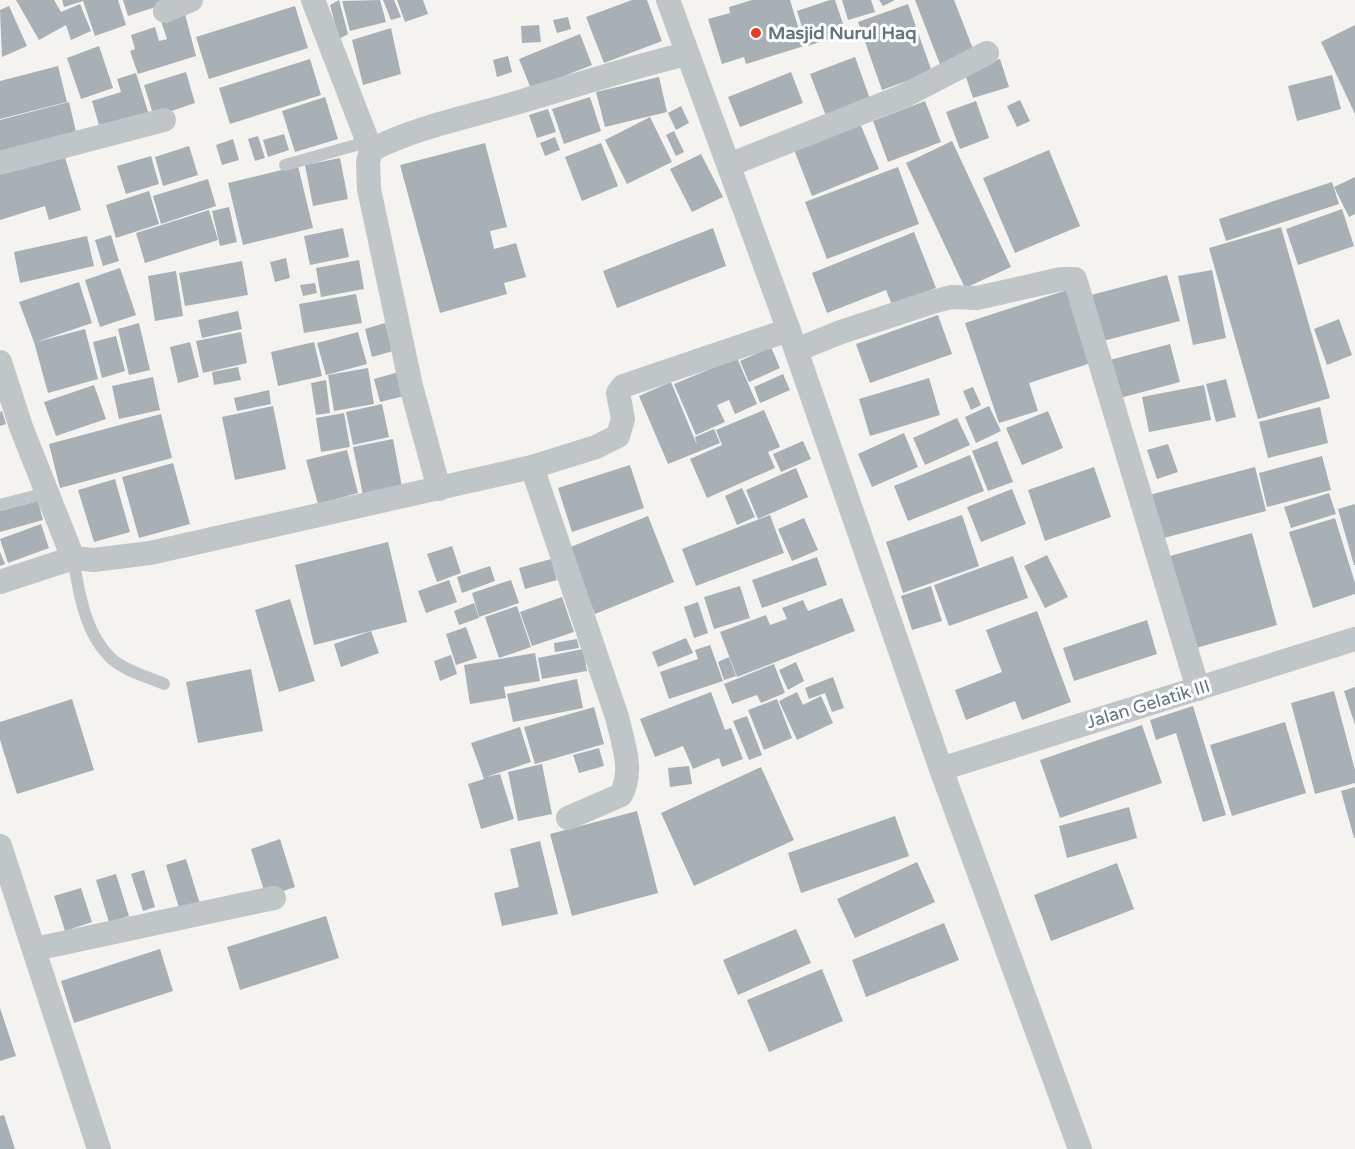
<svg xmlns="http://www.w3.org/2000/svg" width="1355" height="1149" font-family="'Varela Round',sans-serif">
	<rect width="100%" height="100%" fill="#f4f3ef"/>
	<!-- building -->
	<g fill="#a8b0b5">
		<path d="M16,0h38l7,12 19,-8 11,27 -20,9 -5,-15 -27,15z"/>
		<path d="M62,0h56l8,25 -31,11 -12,-35 -19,6z"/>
		<path d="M123,0h54l-49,16z"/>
		<path d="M339,0l9,34 -9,5 -9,-34z"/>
		<path d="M380,0l6,22 -36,9 -8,-30z"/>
		<path d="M383,0h11l7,17 -10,3z"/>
		<path d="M397,0h26l5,14 -23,8z"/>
		<path d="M632,0h15l15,41 -58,22 -18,-46z"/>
		<path d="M752,0h38l14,46 -58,18 -2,-7 -22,7 -14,-45 22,-6 -1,-6z"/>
		<path d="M830,0h5l11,33 -38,13 -11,-35z"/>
		<path d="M842,0h29l4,12 -27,8z"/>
		<path d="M879,0h16l-12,6z"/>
		<path d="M915,0h39l21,54 -34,13z"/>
		<path d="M908,4l24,68 -50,18 -24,-68z"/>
		<path d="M9,6l18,40 -25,11 -2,-47z"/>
		<path d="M295,6l13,42 -99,31 -13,-42z"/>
		<path d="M185,14l11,42 -58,18 -8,-23 5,-2 -4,-14 24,-8 4,14 8,-2 -6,-18z"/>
		<path d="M568,17l3,12 -14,4 -4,-13z"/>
		<path d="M539,25l2,17 -19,1 -1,-17z"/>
		<path d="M1355,25v89l-34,-72z"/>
		<path d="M391,28l10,46 -38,11 -11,-45z"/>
		<path d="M580,34l12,31 -61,24 -12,-30z"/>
		<path d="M99,46l14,42 -32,11 -14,-41z"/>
		<path d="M508,56l4,16 -15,5 -4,-17z"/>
		<path d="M855,57l15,42 -44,17 -16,-42z"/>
		<path d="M310,59l11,36 -91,29 -11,-36z"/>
		<path d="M1000,59l9,28 -36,11 -9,-27z"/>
		<path d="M58,66l9,36 -67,17v-38z"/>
		<path d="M186,72l9,31 -41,14 -10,-32z"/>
		<path d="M791,72l12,31 -63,24 -12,-30z"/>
		<path d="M136,73l14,45 -49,14 -9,-31 29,-9 -4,-13z"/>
		<path d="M1332,75l9,34 -44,12 -9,-35z"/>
		<path d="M659,77l8,35 -62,15 -9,-35z"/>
		<path d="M325,97l13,42 -43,13 -13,-41z"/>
		<path d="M590,97l11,34 -37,13 -12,-35z"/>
		<path d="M1020,100l10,21 -13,6 -10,-21z"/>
		<path d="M925,101l16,41 -53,20 -15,-41z"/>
		<path d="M976,101l13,37 -29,11 -14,-37z"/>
		<path d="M69,102l8,34 -77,17v-33z"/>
		<path d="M681,106l8,17 -13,7 -8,-17z"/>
		<path d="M548,109l8,23 -19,6 -8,-23z"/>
		<path d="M650,117l22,45 -45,22 -22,-44z"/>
		<path d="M859,121l20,48 -67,27 -19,-49z"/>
		<path d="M674,131l10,21 -8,4 -10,-21z"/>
		<path d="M284,134l5,16 -21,7 -5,-17z"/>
		<path d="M258,136l7,22 -10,3 -7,-22z"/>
		<path d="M555,137l5,13 -15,6 -5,-13z"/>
		<path d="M233,139l6,21 -17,5 -6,-20z"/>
		<path d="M952,141l59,126 -46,21 -59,-125z"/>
		<path d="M485,143l22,84 -17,4 4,18 22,-6 10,34 -22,6 3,11 -67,19 -40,-148z"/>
		<path d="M601,143l17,43 -36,15 -17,-44z"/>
		<path d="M189,146l9,29 -35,11 -8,-29z"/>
		<path d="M1049,150l31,76 -65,27 -32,-75z"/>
		<path d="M63,151l18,59 -32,10 -4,-14 -45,14v-49z"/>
		<path d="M701,154l22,43 -31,15 -22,-43z"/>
		<path d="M151,156l8,28 -33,10 -9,-28z"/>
		<path d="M340,158l8,41 -35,7 -8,-41z"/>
		<path d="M298,166l15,62 -70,17 -15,-62z"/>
		<path d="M898,167l21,57 -92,35 -22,-57z"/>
		<path d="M1355,177v37l-6,3 -15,-30z"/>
		<path d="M208,179l8,27 -55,18 -8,-28z"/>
		<path d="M1332,182l7,22 -113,37 -7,-22z"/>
		<path d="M149,191l10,33 -43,14 -10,-33z"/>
		<path d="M229,207l8,35 -17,4 -8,-35z"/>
		<path d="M1342,209l12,37 -56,19 -12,-36z"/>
		<path d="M209,210l9,30 -73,23 -9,-30z"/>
		<path d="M1281,227l49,171 -72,21 -49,-171z"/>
		<path d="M343,228l6,29 -39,8 -6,-29z"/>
		<path d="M713,228l13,38 -109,42 -14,-37z"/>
		<path d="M914,232l22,56 -44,17 -6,-15 -59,23 -15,-40z"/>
		<path d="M111,235l8,26 -16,5 -8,-26z"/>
		<path d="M87,236l7,30 -74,17 -6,-31z"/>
		<path d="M286,258l4,20 -15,4 -5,-20z"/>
		<path d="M359,260l5,29 -43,8 -5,-29z"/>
		<path d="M242,261l6,34 -63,11 -6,-33z"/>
		<path d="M120,268l16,47 -36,12 -15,-47z"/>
		<path d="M1212,270l14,68 -33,7 -15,-69z"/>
		<path d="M176,271l7,45 -28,5 -7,-45z"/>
		<path d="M1167,275l13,46 -77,20 -12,-46z"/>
		<path d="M79,282l13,41 -56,19 49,-13 13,50 -50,14 -14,-51 -15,-40z"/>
		<path d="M315,283l2,10 -14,3 -3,-11z"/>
		<path d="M1067,290l24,73 -62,20 9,28 -39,12 -34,-100z"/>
		<path d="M356,294l6,29 -58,10 -5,-29z"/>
		<path d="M238,311l4,18 -40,9 -4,-18z"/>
		<path d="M938,315l14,39 -82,29 -14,-39z"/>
		<path d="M1339,319l13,36 -25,10 -13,-36z"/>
		<path d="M139,323l11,47 -21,5 -11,-46z"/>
		<path d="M385,323l8,28 -21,6 -7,-28z"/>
		<path d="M241,332l6,31 -44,10 -7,-32z"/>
		<path d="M358,332l9,32 -41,11 -9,-32z"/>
		<path d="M116,336l9,35 -23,7 -9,-36z"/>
		<path d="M190,342l9,35 -21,6 -8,-36z"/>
		<path d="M314,342l8,34 -44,10 -7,-34z"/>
		<path d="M1170,344l10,38 -60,16 -10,-38z"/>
		<path d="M771,347l9,21 -31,14 -9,-21z"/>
		<path d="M737,358l20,46 -22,10 -6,-14 -12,5 8,17 -29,13 -22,-51z"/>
		<path d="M238,367l3,13 -27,5 -2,-13z"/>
		<path d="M368,368l6,36 -40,7 -6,-36z"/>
		<path d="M402,371l6,24 -28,7 -6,-23z"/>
		<path d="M783,374l7,16 -30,13 -6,-16z"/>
		<path d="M153,377l7,33 -41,9 -7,-33z"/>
		<path d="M929,378l11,37 -70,21 -11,-37z"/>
		<path d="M1226,379l10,38 -20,5 -10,-38z"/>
		<path d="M326,380l4,33 -14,2 -5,-32z"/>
		<path d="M671,382l26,63 -2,-8 19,-8 6,14 -52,21 -29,-68z"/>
		<path d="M94,385l12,34 -50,17 -12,-34z"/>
		<path d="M1204,385l7,35 -62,12 -7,-35z"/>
		<path d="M973,387l8,18 -10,5 -8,-19z"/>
		<path d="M269,390l2,14 -34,7 -3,-13z"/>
		<path d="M382,404l7,33 -36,8 -7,-33z"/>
		<path d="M273,406l13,63 -51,11 -13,-63z"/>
		<path d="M989,406l12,25 -25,12 -11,-26z"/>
		<path d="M1320,407l8,36 -60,15 -9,-36z"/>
		<path d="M764,410l16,37 -12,5 7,16 -68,30 -17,-39 32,-14 -6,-15z"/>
		<path d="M2,411l4,13 -6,2v-14z"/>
		<path d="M1048,411l15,37 -41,17 -16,-37z"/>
		<path d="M344,413l6,34 -29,5 -5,-34z"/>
		<path d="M161,414l11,44 -112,30 -11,-44z"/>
		<path d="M957,418l13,27 -45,20 -12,-27z"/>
		<path d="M904,433l14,34 -46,20 -14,-33z"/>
		<path d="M393,439l9,48 -39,8 -10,-48z"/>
		<path d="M803,441l8,18 -30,13 -8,-18z"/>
		<path d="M997,441l16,41 -25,9 -16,-40z"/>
		<path d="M1168,444l10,28 -21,7 -10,-29z"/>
		<path d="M347,450l11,43 -40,11 -12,-44z"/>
		<path d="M970,455l14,36 -76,30 -14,-35z"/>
		<path d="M1322,456l9,34 -64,17 -8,-34z"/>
		<path d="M173,463l17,61 -51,14 -17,-61z"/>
		<path d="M630,465l14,43 -72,24 -14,-44z"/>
		<path d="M1094,467l17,50 -66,24 -17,-51z"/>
		<path d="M1255,467l11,44 -106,28 -11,-44z"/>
		<path d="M796,468l12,29 -50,22 -12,-29z"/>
		<path d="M115,479l15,53 -36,10 -16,-52z"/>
		<path d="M742,488l13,29 -18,8 -12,-29z"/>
		<path d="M1012,489l14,35 -45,18 -14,-35z"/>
		<path d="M1329,493l7,21 -45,14 -7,-21z"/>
		<path d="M38,501l5,19 -43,12v-21z"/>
		<path d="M1355,504v61h-1l-16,-56z"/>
		<path d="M770,515l14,38 -88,33 -14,-37z"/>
		<path d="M962,515l17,51 -76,27 -17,-51z"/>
		<path d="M648,516l26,66 -79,32 -27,-66z"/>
		<path d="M804,518l14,32 -26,11 -14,-32z"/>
		<path d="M1335,518l20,65v11l-42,14 -24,-76z"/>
		<path d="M41,524l8,24 -41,15 -8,-24z"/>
		<path d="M1252,533l25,92 -81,23 -26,-92z"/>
		<path d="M388,542l19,80 -93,23 -19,-80z"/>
		<path d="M452,546l9,27 -24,9 -10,-28z"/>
		<path d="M0,552l5,12 -5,2z"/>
		<path d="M1047,555l21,42 -23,11 -21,-42z"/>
		<path d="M1013,556l15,42 -79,28 -15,-41z"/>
		<path d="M817,557l10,28 -65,23 -10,-28z"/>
		<path d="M551,559l6,21 -32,9 -6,-21z"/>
		<path d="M490,566l5,15 -33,12 -5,-16z"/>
		<path d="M449,580l8,22 -31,11 -8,-22z"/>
		<path d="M511,580l8,23 -40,14 -7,-24z"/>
		<path d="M740,586l10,32 -36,11 -10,-32z"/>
		<path d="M931,586l11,35 -30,9 -11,-34z"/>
		<path d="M562,597l12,35 -42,14 -12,-34z"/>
		<path d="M842,598l13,33 -118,46 -17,-45 46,-17 4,10 17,-6 -5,-11 21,-8 5,11z"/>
		<path d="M290,599l25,82 -36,11 -24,-82z"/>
		<path d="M698,602l10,31 -14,5 -10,-31z"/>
		<path d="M474,603l5,15 -20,7 -5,-14z"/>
		<path d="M517,606l14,41 -32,11 -14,-41z"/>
		<path d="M1037,611l34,91 -49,18 -7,-19 -49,19 -11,-30 47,-18 -16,-42z"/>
		<path d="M1147,620l10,34 -83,27 -11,-33z"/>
		<path d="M466,627l11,31 -21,7 -10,-31z"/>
		<path d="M371,631l8,22 -38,14 -7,-23z"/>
		<path d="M686,638l7,15 -35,14 -6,-15z"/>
		<path d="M577,639l2,9 -24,4 -1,-9z"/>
		<path d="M710,645l13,36 -54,18 -9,-27 38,-13 -3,-9z"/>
		<path d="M583,649l4,22 -45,8 -4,-21z"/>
		<path d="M535,653l5,28 -36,6 2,11 -36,6 -6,-39z"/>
		<path d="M451,655l6,19 -17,7 -6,-20z"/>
		<path d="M729,657l7,19 -12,4 -6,-18z"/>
		<path d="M796,662l8,19 -16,9 -9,-20z"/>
		<path d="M774,664l11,29 -24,10 -4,-8 -25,9 -8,-20z"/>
		<path d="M251,669l12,62 -65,12 -12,-61z"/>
		<path d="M833,677l11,31 -12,4 -7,-19 -16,6 -4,-11z"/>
		<path d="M577,679l6,29 -70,14 -6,-28z"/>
		<path d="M1355,687v38l-11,-34z"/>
		<path d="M1334,691l21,79v13l-40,11 -24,-91z"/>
		<path d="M711,692l14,38 6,-2 12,31 -21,8 -3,-9 -26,11 -10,-23 -28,11 -15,-38z"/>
		<path d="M797,692l6,13 18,-9 12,27 -36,17 -18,-39z"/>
		<path d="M72,699l22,71 -77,24 -17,-54v-18z"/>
		<path d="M777,699l15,39 -28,12 -16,-40z"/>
		<path d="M1193,706l33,109 -23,7 -27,-89 -20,7 -6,-20z"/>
		<path d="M594,707l10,37 -69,20 -11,-37z"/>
		<path d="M747,716l15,39 -13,5 -16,-39z"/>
		<path d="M1285,722l21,71 -74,23 -22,-71z"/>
		<path d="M1142,725l20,58 -102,35 -20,-58z"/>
		<path d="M520,727l11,35 -45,15 14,-3 14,45 -33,10 -13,-45 16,-5 -13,-36z"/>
		<path d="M599,748l5,18 -25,7 -6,-18z"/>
		<path d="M542,764l10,50 -34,7 -10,-49z"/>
		<path d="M689,766l3,18 -22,3 -2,-19z"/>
		<path d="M761,767l33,73 -100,46 -33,-73z"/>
		<path d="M1355,787v51h-1l-13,-47z"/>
		<path d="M1129,807l8,31 -70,20 -8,-32z"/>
		<path d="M637,811l21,82 -86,23 -22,-82z"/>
		<path d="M895,816l14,40 -108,37 -13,-40z"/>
		<path d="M280,839l15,48 -29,10 -15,-48z"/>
		<path d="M540,841l18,73 -56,12 -8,-33 25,-6 -9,-38z"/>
		<path d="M186,859l14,45 -20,7 -14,-46z"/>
		<path d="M917,862l18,40 -80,36 -18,-39z"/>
		<path d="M1117,863l17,46 -83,32 -17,-46z"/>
		<path d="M144,870l11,37 -12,4 -12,-37z"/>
		<path d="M116,874l13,42 -20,6 -13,-42z"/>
		<path d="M81,888l11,34 -27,9 -11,-35z"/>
		<path d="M326,916l13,42 -99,32 -13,-43z"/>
		<path d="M944,923l15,37 -93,37 -14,-37z"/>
		<path d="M796,929l15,34 -73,32 -15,-35z"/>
		<path d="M160,949l13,42 -99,32 -13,-42z"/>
		<path d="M822,969l21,52 -74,31 -22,-52z"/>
		<path d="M0,1008l16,48 -16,5z"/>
		<path d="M4,1115l11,34h-15v-33z"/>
	</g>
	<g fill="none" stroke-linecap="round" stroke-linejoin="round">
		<!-- service -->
		<g stroke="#c0c5c7" stroke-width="12">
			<path d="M285,165l82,-23"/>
			<path d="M0,505l46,-12"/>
			<path d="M73,558c6,35 12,77 40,102 13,11 35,17 51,24"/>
		</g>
		<!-- minor -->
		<g stroke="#c0c5c7" stroke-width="24">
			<path d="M313,0l58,150"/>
			<path d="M668,0l128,350 145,419 139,380"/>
			<path d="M165,11l26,-11"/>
			<path d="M0,163l164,-43"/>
			<path d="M729,165l177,-70 81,-42"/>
			<path d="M796,350l45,-18 88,-29 22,-6 26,1 84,-19h14l123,410"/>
			<path d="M0,362l21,65 52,131"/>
			<path d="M532,467l85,250c6,26 17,53 4,78l-53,23"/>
			<path d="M439,489l-28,-103 -42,-197 -1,-27 3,-12c48,-24 98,-33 148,-48 56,-16 111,-35 168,-48"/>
			<path d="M0,582l73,-24 21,2 56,-7 382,-86 64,-20 22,-11 5,-17 -5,-26 5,-7 166,-56"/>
			<path d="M941,769l414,-130"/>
			<path d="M0,846l99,303"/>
			<path d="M35,949l239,-51"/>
		</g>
	</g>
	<!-- markers -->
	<circle fill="#e33e20" stroke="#fff" stroke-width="2" cx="756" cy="33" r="6"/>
	<g text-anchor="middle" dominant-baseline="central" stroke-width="6" stroke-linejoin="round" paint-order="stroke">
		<!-- poi labels -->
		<g font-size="18" font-weight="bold" fill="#627581" stroke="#fff" text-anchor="start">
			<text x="768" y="33">Masjid Nurul Haq</text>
		</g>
		<!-- street labels -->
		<g font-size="18" fill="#627581" stroke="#fff">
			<text transform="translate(1148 704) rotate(-17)">Jalan Gelatik III</text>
		</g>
	</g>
</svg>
